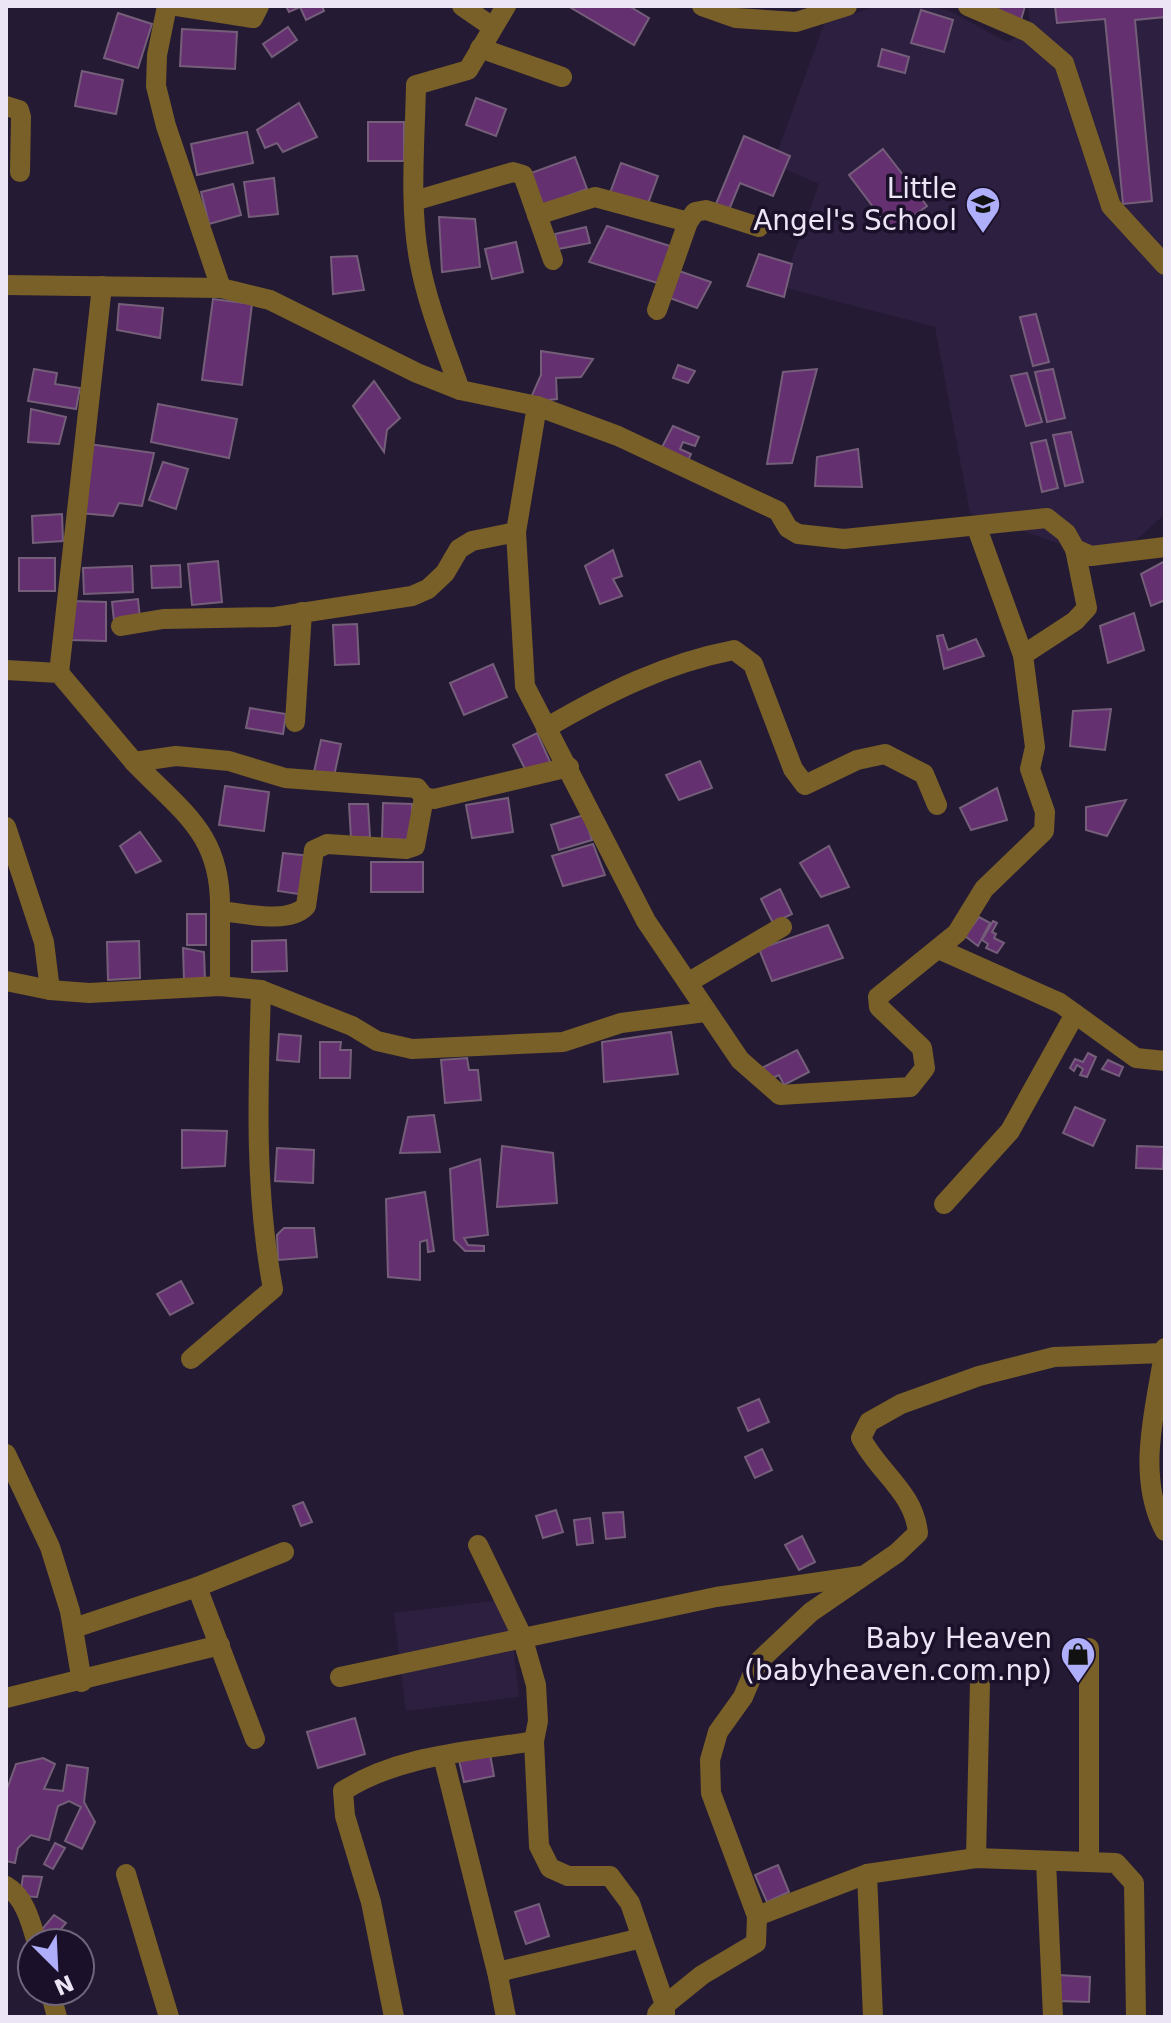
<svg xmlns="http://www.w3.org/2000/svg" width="1171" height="2023" font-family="'DejaVu Sans',sans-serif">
	<rect width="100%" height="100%" fill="#251a33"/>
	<!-- built -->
	<g fill="#2d1f3f">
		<path d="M877,6h53l20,5 57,31 23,-12 -2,-24h137v508l-53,48 -142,-49 -35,-186 -153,-40 37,-103 -46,-20 51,-140z"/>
		<path d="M508,1599l11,98 -113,14 -12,-98z"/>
	</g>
	<!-- building -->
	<g fill="#643070" stroke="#745e79" stroke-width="2">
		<path d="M286,6h36l2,5 -18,9 -6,-13 -11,5z"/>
		<path d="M568,6h61l20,12 -15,27z"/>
		<path d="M983,6h42l-4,14z"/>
		<path d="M1055,6h110v11l-30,3 17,181 -29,3 -18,-185 -48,4z"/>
		<path d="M921,10l32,10 -9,32 -33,-9z"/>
		<path d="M118,13l34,11 -14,44 -34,-10z"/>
		<path d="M288,27l9,13 -25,17 -9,-13z"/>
		<path d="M182,29l55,3 -2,37 -55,-3z"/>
		<path d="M882,49l27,8 -4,16 -27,-7z"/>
		<path d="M82,71l41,9 -7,34 -41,-8z"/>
		<path d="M476,98l30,11 -10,27 -30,-11z"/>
		<path d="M299,103l18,34 -34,15 -6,-9 -12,5 -8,-18z"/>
		<rect x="368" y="122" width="36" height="39"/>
		<path d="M247,132l6,31 -56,12 -6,-31z"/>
		<path d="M744,136l46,20 -17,40 -33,-13 -11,27 -13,-6z"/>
		<path d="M883,149l44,57 -35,26 -43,-57z"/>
		<path d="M575,157l12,32 -44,16 -12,-32z"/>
		<path d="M621,163l37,13 -11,30 -37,-13z"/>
		<path d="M274,178l4,36 -29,3 -5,-35z"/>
		<path d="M233,184l8,31 -32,9 -8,-32z"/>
		<path d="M439,217l36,2 5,48 -38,5z"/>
		<path d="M607,226l66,21 -9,38 -75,-23z"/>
		<path d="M586,227l4,16 -32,6 -3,-15z"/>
		<path d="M516,242l7,30 -31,7 -7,-30z"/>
		<path d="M759,254l33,10 -8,33 -37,-11z"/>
		<path d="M357,256l7,34 -31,4 -2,-37z"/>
		<path d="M679,271l32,11 -14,26 -30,-11z"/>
		<path d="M213,299l39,5 -10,81 -40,-5z"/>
		<path d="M119,304l44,4 -3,30 -43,-8z"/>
		<path d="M1036,314l13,48 -16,4 -13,-49z"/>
		<path d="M541,351l52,8 -12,18 -25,1 1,21 -28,3 12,-27z"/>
		<path d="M678,365l17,6 -7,12 -15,-5z"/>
		<path d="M34,369l23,4 -2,11 25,4 -4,21 -48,-8z"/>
		<path d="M817,369l-25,94 -25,1 16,-92z"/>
		<path d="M1053,369l12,49 -18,4 -12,-50z"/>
		<path d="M1027,373l15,49 -16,4 -15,-50z"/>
		<path d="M374,381l26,37 -13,12 -3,22 -31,-46z"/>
		<path d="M158,404l79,15 -8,39 -78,-16z"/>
		<path d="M31,409l35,8 -7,27 -31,-2z"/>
		<path d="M673,426l26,11 -4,9 -12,-4 -3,7 11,5 -4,9 -27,-12z"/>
		<path d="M1071,432l12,50 -18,4 -12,-51z"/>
		<path d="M1046,440l12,48 -16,4 -11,-49z"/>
		<path d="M89,444l65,9 -12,53 -23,-3 -6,13 -33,-3z"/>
		<path d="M858,449l4,38 -47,-1 2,-29z"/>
		<path d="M163,462l25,7 -12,40 -27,-9z"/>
		<path d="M62,514l1,27 -30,2 -1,-27z"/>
		<path d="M613,550l9,26 -9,3 9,17 -22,8 -15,-38z"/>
		<rect x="19" y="558" width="36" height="33"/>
		<path d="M218,561l4,41 -30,3 -4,-41z"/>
		<path d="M1165,561v39l-14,6 -10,-32z"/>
		<path d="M180,565l1,22 -29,1 -1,-22z"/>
		<path d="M132,566l1,26 -49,2 -1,-26z"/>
		<path d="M138,599l2,20 -26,2 -2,-19z"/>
		<path d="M71,601l35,1v39l-35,-1z"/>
		<path d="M1134,613l10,37 -36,13 -8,-37z"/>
		<path d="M357,624l2,40 -24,1 -2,-40z"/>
		<path d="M943,635l5,15 28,-11 8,17 -40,13 -7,-33z"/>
		<path d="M493,664l14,33 -43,18 -14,-32z"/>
		<path d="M250,708l36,6 -3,20 -37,-6z"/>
		<path d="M1111,709l-6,41 -35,-4 3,-35z"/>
		<path d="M537,733l14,31 -23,11 -15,-30z"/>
		<path d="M321,740l20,4 -7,32 -20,-4z"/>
		<path d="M700,761l12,27 -33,12 -13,-25z"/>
		<path d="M225,786l44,6 -5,39 -45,-6z"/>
		<path d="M997,788l10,32 -36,10 -11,-22z"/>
		<path d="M508,798l5,34 -41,6 -6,-33z"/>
		<path d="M1126,800l-19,36 -21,-6v-23z"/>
		<path d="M383,803l29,1v36l-30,-1z"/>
		<path d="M349,804h19l2,33 -19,1z"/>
		<path d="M584,815l8,25 -33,10 -8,-25z"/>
		<path d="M140,832l21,29 -25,12 -16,-27z"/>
		<path d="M593,844l12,31 -42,11 -11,-30z"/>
		<path d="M829,846l20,41 -28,10 -21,-34z"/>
		<path d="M283,853l27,3 -4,39 -28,-4z"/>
		<rect x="371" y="862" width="52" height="30"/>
		<path d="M780,889l12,25 -19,9 -12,-24z"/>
		<rect x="187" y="914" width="19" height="31"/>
		<path d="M979,917l11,6 -12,23 -13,-10z"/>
		<path d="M993,921l4,2 -5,9 4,2 -2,4 10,5 -7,10 -11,-5 2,-4 -6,-4z"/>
		<path d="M828,925l15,33 -71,23 -13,-32z"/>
		<path d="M286,940l1,31 -35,1v-31z"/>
		<path d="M139,941l1,37 -32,2 -1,-38z"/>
		<path d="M183,948l21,4 1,28 -21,1z"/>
		<path d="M671,1032l7,42 -74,8 -2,-40z"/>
		<path d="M279,1034l22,2 -2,26 -22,-2z"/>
		<path d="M320,1042h21l-1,8h11l-1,28h-30z"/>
		<path d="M797,1050l12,22 -25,13 -5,-10 -13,6 -6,-12z"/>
		<path d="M1088,1053l8,4 -9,20 -7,-2 3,-6 -6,-4 -3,6 -4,-3 5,-9 8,3z"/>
		<path d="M467,1058l2,12h9l3,30 -36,3 -4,-43z"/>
		<path d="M1108,1060l15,7 -4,9 -17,-7z"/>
		<path d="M1075,1107l30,13 -12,26 -30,-13z"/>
		<path d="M434,1115l6,37 -40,1 8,-36z"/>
		<path d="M182,1130l45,1 -2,35 -43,2z"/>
		<path d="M502,1146l51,7 4,50 -60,4z"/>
		<path d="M1137,1146l27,1 -1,22 -27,-1z"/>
		<path d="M277,1148l37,2 -1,33 -38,-2z"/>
		<path d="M480,1159l8,76 -24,3 4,7 16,1v5h-19l-11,-11 -4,-71z"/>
		<path d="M425,1192l9,59 -6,1 -1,-12 -7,2v38l-32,-3 -2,-78z"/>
		<path d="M284,1228h30l3,29 -39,3 -1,-25z"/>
		<path d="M181,1281l12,22 -23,12 -13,-21z"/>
		<path d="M759,1399l10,23 -21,9 -10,-23z"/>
		<path d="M762,1449l10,21 -17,8 -10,-21z"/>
		<path d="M303,1502l9,20 -11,4 -8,-20z"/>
		<path d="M556,1510l7,22 -20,6 -7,-22z"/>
		<path d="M623,1512l2,25 -19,2 -3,-26z"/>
		<path d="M590,1518l3,25 -16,2 -3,-25z"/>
		<path d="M802,1536l13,26 -16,8 -14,-25z"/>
		<path d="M355,1718l10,36 -47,14 -11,-36z"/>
		<path d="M490,1754l4,22 -30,6 -5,-22z"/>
		<path d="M43,1758l12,6 -11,25 19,2 4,-26 21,3 -4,34 11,20 -13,27 -17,-8 16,-34 -12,-6 -11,5 -9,34 -18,-5 -13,13 -3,15 -9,-2v-69l10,-28z"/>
		<path d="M55,1843l10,5 -12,21 -9,-5z"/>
		<path d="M778,1865l11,27 -22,10 -12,-27z"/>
		<path d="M23,1876l19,1 -5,20 -17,-1z"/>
		<path d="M539,1904l10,32 -23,8 -11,-32z"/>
		<path d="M54,1915l12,8 -17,20 -11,-9z"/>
		<path d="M1059,1975l31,2 -1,25 -31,-1z"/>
	</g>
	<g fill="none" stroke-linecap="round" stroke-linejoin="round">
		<!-- minor -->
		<g stroke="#786028" stroke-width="20">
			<path d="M167,6l-10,49 -1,31 10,40 55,162"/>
			<path d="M177,6l76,12 6,-12"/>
			<path d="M462,6l29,20"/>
			<path d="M702,6l34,12 60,4 51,-16"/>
			<path d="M968,6l60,26 36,31 47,143 54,59"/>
			<path d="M480,48l82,29"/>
			<path d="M6,106l13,4 2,7 -1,55"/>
			<path d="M414,201l99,-29 10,3 30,85"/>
			<path d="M537,215l58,-18 93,25 7,-10 11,-2 53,17"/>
			<path d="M6,285l215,3 49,12 147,73 43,17 77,16 -21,126 9,154 121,235 94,139 40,35 130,-8 15,-19 -3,-20 -43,-41 -1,-10 79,-64 27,-44 60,-58 1,-19 -15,-43 5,-22 -12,-92 -46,-127"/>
			<path d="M657,310l31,-88"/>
			<path d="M460,390c-15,-43 -33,-86 -41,-131 -10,-56 -4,-117 -3,-174l52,-15 38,-64"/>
			<path d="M537,406l81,30 160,75 10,17 10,6 46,5 203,-21 19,15 9,16 16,7 74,-9"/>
			<path d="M121,626l42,-7 112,-2 137,-21 16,-7 17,-16 14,-24 13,-8 44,-9"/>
			<path d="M1023,655l52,-34 12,-13 -12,-59"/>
			<path d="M6,670l53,3 75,89"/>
			<path d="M59,673l43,-387"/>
			<path d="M295,722l7,-110"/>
			<path d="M546,728c60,-35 120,-65 188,-78l19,14 40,105 12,16 52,-25 28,-6 39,20 13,31"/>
			<path d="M424,797l-9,49 -9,3 -79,-5 -13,6 -8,56c-17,19 -64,7 -86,5 2,-77 -37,-98 -86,-149l42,-6 53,5 56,17 132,10 7,9 10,2 135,-32"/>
			<path d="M6,827l38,115 6,48"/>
			<path d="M220,911v75"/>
			<path d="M941,950l119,53 76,55 29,3"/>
			<path d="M6,981l44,9 39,3 131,-7 41,4 91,36 25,15 35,8 151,-7 58,-19 84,-11"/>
			<path d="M689,982l93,-55"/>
			<path d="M944,1204l66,-73 65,-117"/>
			<path d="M1165,1348c-9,59 -30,127 0,183"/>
			<path d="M191,1359l82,-70c-19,-99 -15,-198 -12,-299"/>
			<path d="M6,1454l44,93 20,64 12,71"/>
			<path d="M478,1545l44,91 14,49 2,36 -4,20 5,105 11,22 18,8h42l20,27 35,102 -8,9"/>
			<path d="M197,1587l58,152"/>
			<path d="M74,1628l123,-41 87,-35"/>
			<path d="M1089,1648v214"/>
			<path d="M340,1677l376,-80 145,-21"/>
			<path d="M6,1698l214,-53"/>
			<path d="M443,1756l55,220"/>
			<path d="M976,1858l4,-176"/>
			<path d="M1046,1861l7,156"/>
			<path d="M126,1874l43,143"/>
			<path d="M867,1874l6,143"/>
			<path d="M6,1886c19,11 25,37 31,57"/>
			<path d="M757,1916l110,-42 109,-16 140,5 18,20 2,134"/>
			<path d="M50,1991l7,26"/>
			<path d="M394,2017l-23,-115 -26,-86 -2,-25c56,-36 126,-39 191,-50"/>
			<path d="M506,2017l-8,-41 8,-6 136,-32"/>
			<path d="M665,2017v-12l37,-30 54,-32 1,-27 -46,-123 -1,-33 8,-28 25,-35 15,-35 53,-50 86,-59 21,-20c-4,-41 -39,-60 -57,-95l8,-16 32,-18 78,-28 75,-19 110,-4"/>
		</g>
	</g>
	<!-- icons -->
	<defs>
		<g id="school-pin" transform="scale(1.8)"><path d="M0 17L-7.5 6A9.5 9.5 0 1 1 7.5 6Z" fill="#afaefa" stroke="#1b1029"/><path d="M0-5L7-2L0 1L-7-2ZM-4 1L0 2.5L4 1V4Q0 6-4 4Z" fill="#111"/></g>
		<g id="shop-pin" transform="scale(1.8)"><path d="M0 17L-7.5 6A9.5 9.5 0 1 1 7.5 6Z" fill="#afaefa" stroke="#1b1029"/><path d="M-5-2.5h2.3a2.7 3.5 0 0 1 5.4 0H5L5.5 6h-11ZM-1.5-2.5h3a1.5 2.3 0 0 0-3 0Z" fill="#111"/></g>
	</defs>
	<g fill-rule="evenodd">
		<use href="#school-pin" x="983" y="204"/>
		<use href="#shop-pin" x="1078" y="1654"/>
	</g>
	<g text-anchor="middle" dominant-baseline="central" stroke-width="7" stroke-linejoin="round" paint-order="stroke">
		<!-- poi labels -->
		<g font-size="28" fill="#ebe5f6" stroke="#1b1029" text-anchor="end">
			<text x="957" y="188">Little<tspan x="957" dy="32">Angel's School</tspan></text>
			<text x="1052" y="1638">Baby Heaven<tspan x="1052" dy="32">(babyheaven.com.np)</tspan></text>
		</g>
	</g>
	<!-- border -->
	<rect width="1171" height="2023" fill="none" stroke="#ebe5f6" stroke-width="16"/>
	<!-- north arrow -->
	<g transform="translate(56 1967) rotate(156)"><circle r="38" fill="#1b1029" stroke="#6e657b" stroke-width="2"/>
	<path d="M0-6L14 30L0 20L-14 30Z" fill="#afaefa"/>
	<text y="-12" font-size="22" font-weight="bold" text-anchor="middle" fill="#ebe5f6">N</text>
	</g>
</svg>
